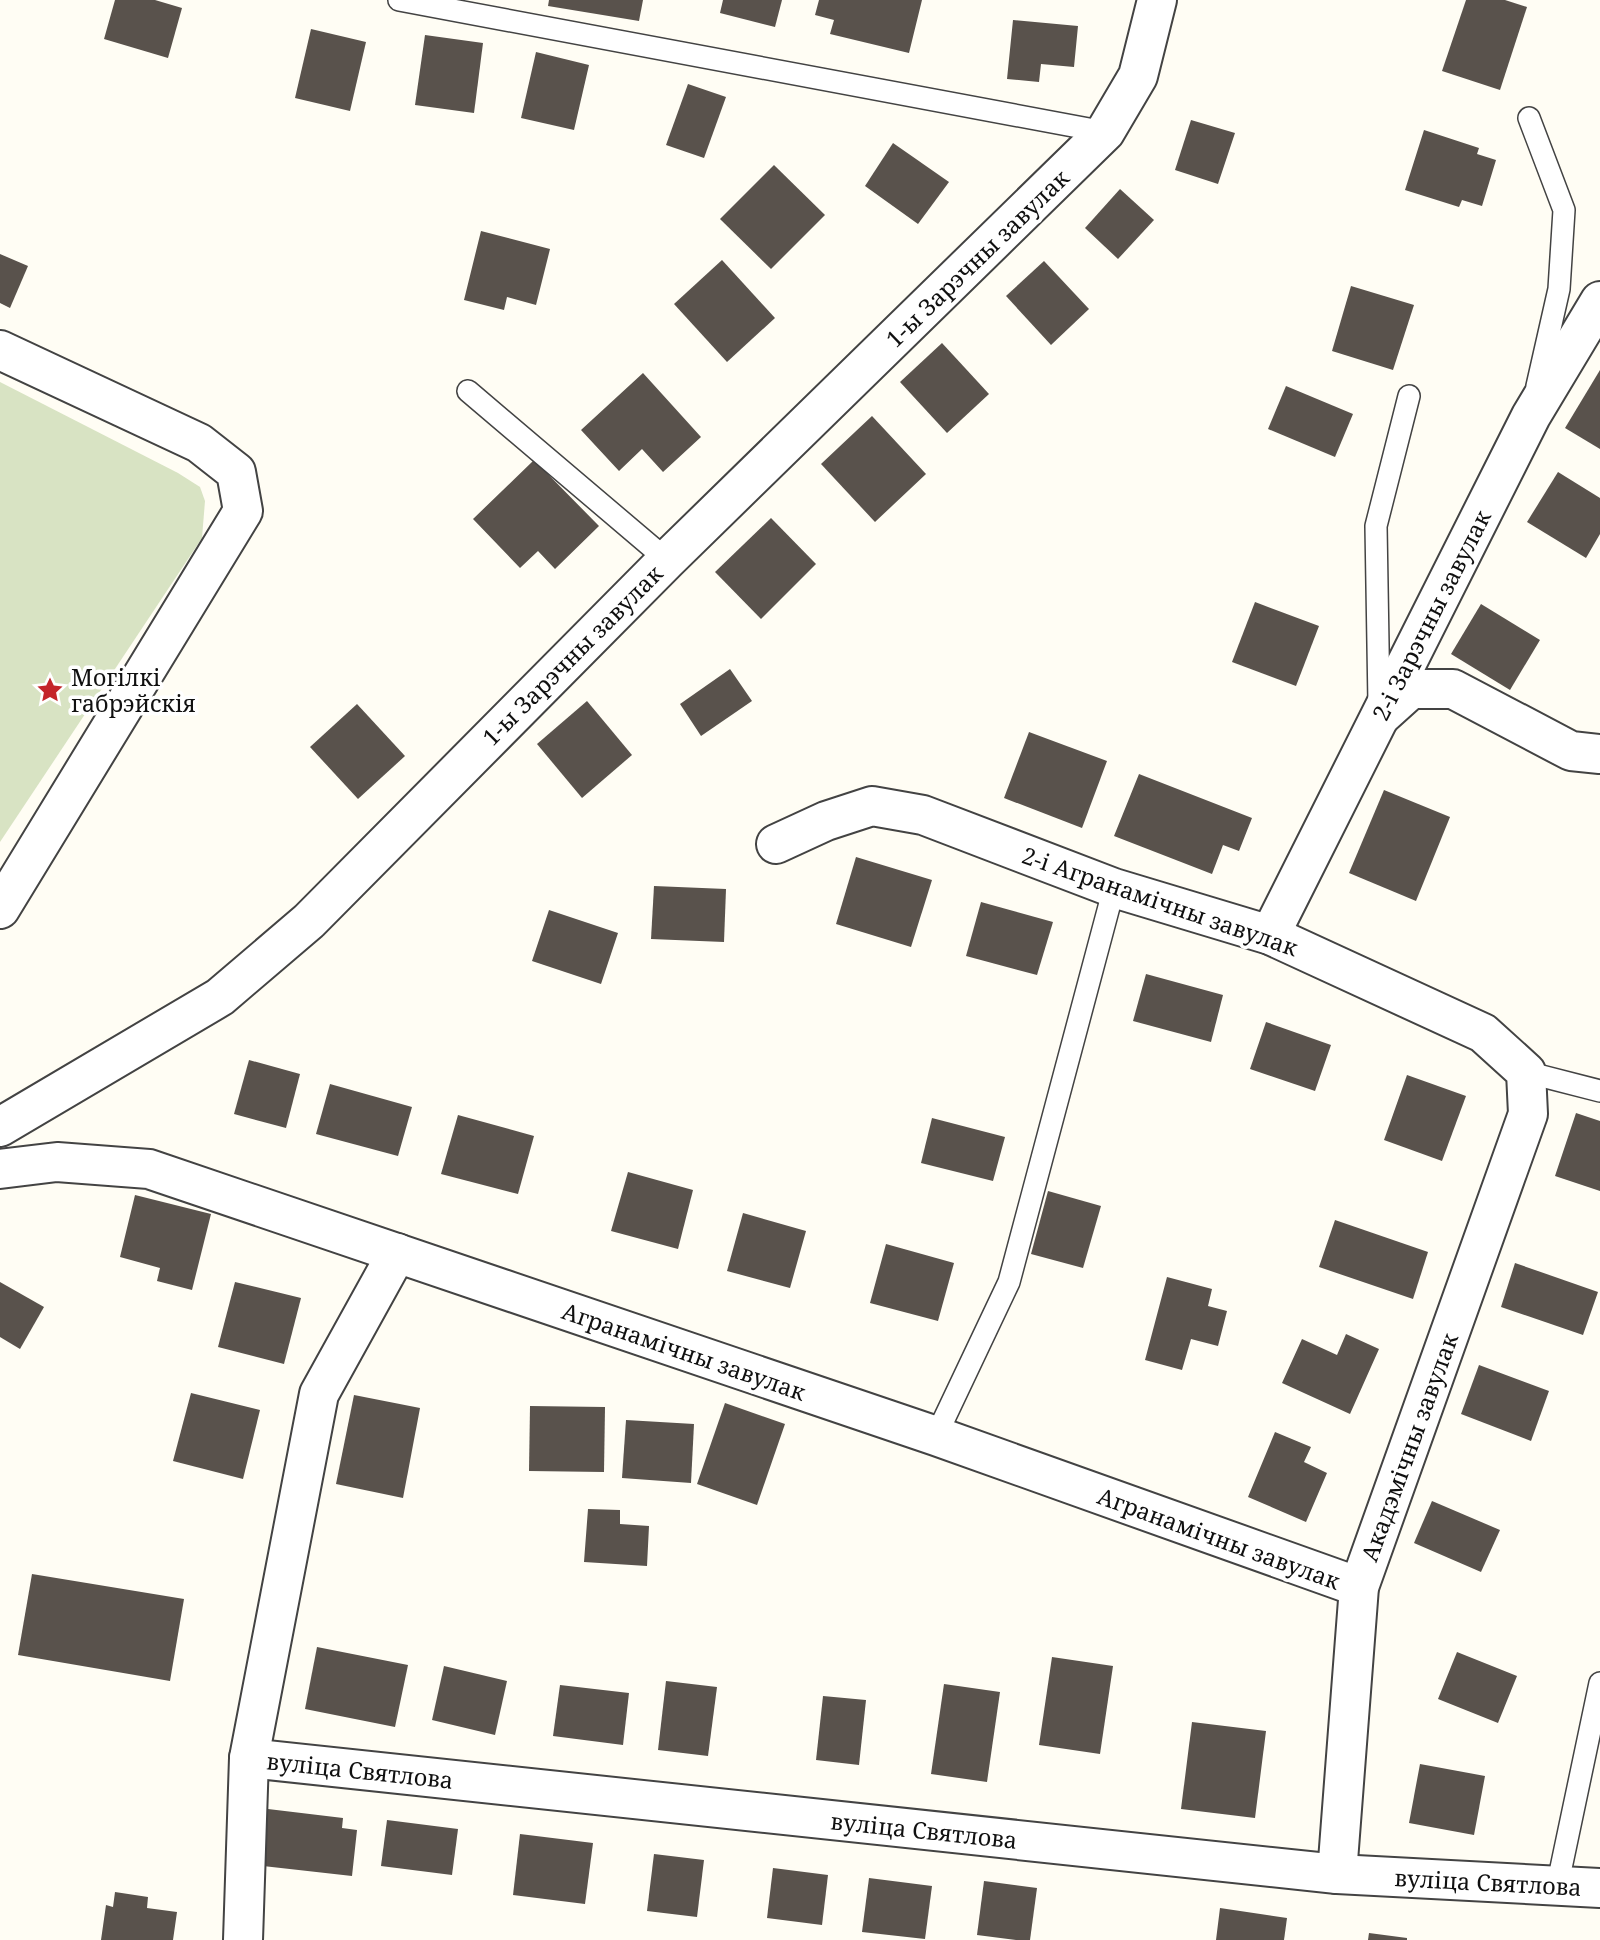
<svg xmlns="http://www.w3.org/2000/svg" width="1600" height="1940" font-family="'Noto Serif',serif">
	<rect width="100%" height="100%" fill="#fffdf4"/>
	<!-- cemetery -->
	<path fill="#d8e3c3" d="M0,382l178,91 22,14 5,14 -3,37 -202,304z"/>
	<!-- building -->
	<g fill="#59524c">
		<path d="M115,0h40l27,8 -14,50 -64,-19z"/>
		<path d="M549,0h94l-4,21 -91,-15z"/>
		<path d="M723,0h59l-7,27 -55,-14z"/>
		<path d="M819,0h103l-13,53 -79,-19 4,-14 -19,-5z"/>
		<path d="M1466,0h39l22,7 -27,83 -58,-19z"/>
		<path d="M1013,20l65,6 -4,41 -33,-3 -2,18 -32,-3z"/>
		<path d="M311,29l55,13 -16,69 -55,-13z"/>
		<path d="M425,35l58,8 -9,70 -59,-8z"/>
		<path d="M536,52l53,13 -15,65 -53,-12z"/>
		<path d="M688,84l38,13 -22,61 -38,-13z"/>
		<path d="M1191,120l44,13 -17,51 -43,-14z"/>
		<path d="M1424,130l55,18 -2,6 19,6 -14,46 -20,-6 -3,7 -54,-17z"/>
		<path d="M893,143l56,39 -31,42 -53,-38z"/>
		<path d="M774,165l51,50 -54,54 -51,-50z"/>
		<path d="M1120,189l34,31 -36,39 -33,-31z"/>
		<path d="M481,231l69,18 -14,56 -29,-8 -3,13 -40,-10z"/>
		<path d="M0,254l28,12 -18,42 -10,-5z"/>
		<path d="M722,260l53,58 -48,44 -53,-58z"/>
		<path d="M1044,261l45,48 -38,36 -45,-49z"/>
		<path d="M1351,286l63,19 -21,65 -61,-19z"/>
		<path d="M942,343l47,51 -42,39 -47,-51z"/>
		<path d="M1600,370v79l-35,-21z"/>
		<path d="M643,373l58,64 -38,35 -21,-23 -23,22 -38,-41z"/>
		<path d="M1286,386l67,28 -18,43 -67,-28z"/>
		<path d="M872,416l54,58 -51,48 -54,-58z"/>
		<path d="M534,460l65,66 -44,43 -17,-18 -18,17 -47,-49z"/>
		<path d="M1558,472l42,26v36l-14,24 -59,-36z"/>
		<path d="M771,518l45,46 -55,55 -46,-47z"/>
		<path d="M1255,602l64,24 -23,60 -64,-24z"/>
		<path d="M1481,604l59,36 -30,50 -59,-36z"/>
		<path d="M730,669l22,32 -51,35 -21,-32z"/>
		<path d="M587,701l45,54 -50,43 -45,-54z"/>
		<path d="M357,704l48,52 -47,43 -48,-52z"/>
		<path d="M1029,732l78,29 -25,67 -78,-30z"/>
		<path d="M1139,774l113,44 -13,33 -16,-6 -11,29 -98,-38z"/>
		<path d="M1384,790l66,27 -34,84 -67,-28z"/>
		<path d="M856,857l76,23 -21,67 -75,-23z"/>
		<path d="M654,886l72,3 -2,53 -73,-3z"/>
		<path d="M981,902l72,20 -16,53 -71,-19z"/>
		<path d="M549,910l69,23 -17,51 -69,-23z"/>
		<path d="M1146,974l77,21 -12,47 -78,-21z"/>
		<path d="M1266,1022l65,23 -16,46 -65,-22z"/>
		<path d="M249,1060l51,14 -14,54 -52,-14z"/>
		<path d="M1407,1075l59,21 -24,65 -58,-21z"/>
		<path d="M330,1084l82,23 -14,49 -82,-22z"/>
		<path d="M1576,1113l24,8v70l-45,-15z"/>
		<path d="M458,1115l76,21 -16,58 -77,-20z"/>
		<path d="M932,1118l73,19 -12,44 -72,-18z"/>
		<path d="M628,1172l65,18 -15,59 -67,-18z"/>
		<path d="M1048,1191l53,15 -18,62 -52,-14z"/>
		<path d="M135,1195l76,19 -19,76 -35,-9 3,-13 -40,-11z"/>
		<path d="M743,1213l63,18 -16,57 -63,-17z"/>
		<path d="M1335,1220l93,32 -15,47 -94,-32z"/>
		<path d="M886,1244l68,19 -16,58 -68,-18z"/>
		<path d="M1515,1263l83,29 -15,43 -82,-28z"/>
		<path d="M1167,1277l45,12 -4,17 19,5 -9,35 -27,-7 -9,31 -37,-10z"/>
		<path d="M0,1282l44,25 -24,42 -20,-12z"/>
		<path d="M235,1282l66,16 -17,66 -66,-17z"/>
		<path d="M1346,1334l33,15 -29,65 -68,-31 20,-44 35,16z"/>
		<path d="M1479,1365l70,26 -18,50 -70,-27z"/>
		<path d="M191,1393l69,17 -17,69 -70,-18z"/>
		<path d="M354,1395l66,13 -17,90 -67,-14z"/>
		<path d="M725,1403l60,21 -28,81 -60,-21z"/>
		<path d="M530,1406l75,1 -1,65 -75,-1z"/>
		<path d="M626,1420l68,4 -3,59 -69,-5z"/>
		<path d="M1275,1432l36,15 -7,15 23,11 -21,49 -58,-25z"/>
		<path d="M1432,1501l68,29 -19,42 -67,-29z"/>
		<path d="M588,1509l32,1v14l29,2 -2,40 -63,-4z"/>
		<path d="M32,1574l152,25 -14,82 -152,-26z"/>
		<path d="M317,1647l91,18 -13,62 -90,-18z"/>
		<path d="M1457,1652l60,24 -19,47 -60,-24z"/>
		<path d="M1052,1657l61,9 -13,88 -61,-9z"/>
		<path d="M444,1666l63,15 -12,54 -63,-15z"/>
		<path d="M666,1681l51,6 -9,69 -50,-6z"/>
		<path d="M944,1684l56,8 -13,90 -56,-8z"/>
		<path d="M560,1685l69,8 -6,52 -70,-9z"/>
		<path d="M823,1696l43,4 -7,65 -43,-5z"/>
		<path d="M1192,1722l74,9 -11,87 -74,-9z"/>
		<path d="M1420,1764l65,12 -11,59 -65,-12z"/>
		<path d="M268,1809l75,9 -1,10 15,2 -5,46 -89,-10z"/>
		<path d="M387,1820l71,9 -6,46 -71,-9z"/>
		<path d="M520,1834l73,9 -8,61 -72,-9z"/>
		<path d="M654,1854l50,6 -7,57 -50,-6z"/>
		<path d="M773,1868l55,7 -6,50 -55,-7z"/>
		<path d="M869,1878l63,8 -7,53 -63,-7z"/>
		<path d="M984,1881l53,7 -7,52h-14l-39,-5z"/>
		<path d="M115,1892l33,5 -1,11 30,4 -4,28h-72l5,-35 7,2z"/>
		<path d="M1220,1908l67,10 -3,22h-68z"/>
		<path d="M1369,1933l38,5v2h-39z"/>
	</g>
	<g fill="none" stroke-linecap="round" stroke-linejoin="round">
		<!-- service casing -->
		<g stroke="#434343" stroke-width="24">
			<g id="service">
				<path d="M399,0l706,132"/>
				<path d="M1529,118l35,92 -5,79 -22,97"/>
				<path d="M468,391l199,169"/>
				<path d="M1379,704l-3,-178 33,-130"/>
				<path d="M1526,1072l74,19"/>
				<path d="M936,1436l73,-154 105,-394"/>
				<path d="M1557,1887l43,-204"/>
			</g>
		</g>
		<!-- minor casing -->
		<g stroke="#434343" stroke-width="42">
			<g id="minor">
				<path d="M0,350l199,93 37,29 7,39 -243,398"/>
				<path d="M1381,716l30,-27h42l118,62 29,3"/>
				<path d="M776,844l50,-23 46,-15 51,9 191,73 156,47 213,98 43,39 2,42 -169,473 -22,287"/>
				<path d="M1270,935l261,-519 69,-115"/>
				<path d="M0,1127l220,-130 89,-76 358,-361 438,-428 33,-56 19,-76"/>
				<path d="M0,1169l57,-7 92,7 787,267 423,151"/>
				<path d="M249,1758l1088,116 263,14"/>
				<path d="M243,1940l6,-182 70,-364 78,-141"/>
			</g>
		</g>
		<!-- service -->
		<use href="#service" stroke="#fff" stroke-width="21"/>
		<!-- minor -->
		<use href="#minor" stroke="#fff" stroke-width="38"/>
	</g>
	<!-- icons -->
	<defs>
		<g id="sight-bare" transform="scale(2.1)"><path d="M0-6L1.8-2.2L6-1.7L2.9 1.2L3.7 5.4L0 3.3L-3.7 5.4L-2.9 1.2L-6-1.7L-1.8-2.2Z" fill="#c4252a" stroke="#fff" stroke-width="2.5" paint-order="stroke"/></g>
	</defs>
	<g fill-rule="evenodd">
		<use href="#sight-bare" x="50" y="690"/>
	</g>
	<g text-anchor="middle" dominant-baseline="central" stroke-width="7" stroke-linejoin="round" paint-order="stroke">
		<!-- street labels -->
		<g font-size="23" fill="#101010" stroke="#fff">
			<text transform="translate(977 258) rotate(-44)">1-ы Зарэчны завулак</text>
			<text transform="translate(1431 615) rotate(-63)">2-і Зарэчны завулак</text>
			<text transform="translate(572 655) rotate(-45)">1-ы Зарэчны завулак</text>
			<text transform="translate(1160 901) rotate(19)">2-і Агранамічны завулак</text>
			<text transform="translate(684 1351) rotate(19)">Агранамічны завулак</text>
			<text transform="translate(1409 1447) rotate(-70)">Акадэмічны завулак</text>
			<text transform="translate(1219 1538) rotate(20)">Агранамічны завулак</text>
			<text transform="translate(360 1770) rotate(6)">вуліца Святлова</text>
			<text transform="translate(924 1830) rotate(6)">вуліца Святлова</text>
			<text transform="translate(1488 1882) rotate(3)">вуліца Святлова</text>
		</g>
		<!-- poi labels -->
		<g font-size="23" fill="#101010" stroke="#fff" text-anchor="start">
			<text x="71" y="677">Могілкі<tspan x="71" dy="26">габрэйскія</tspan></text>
		</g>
	</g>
</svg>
